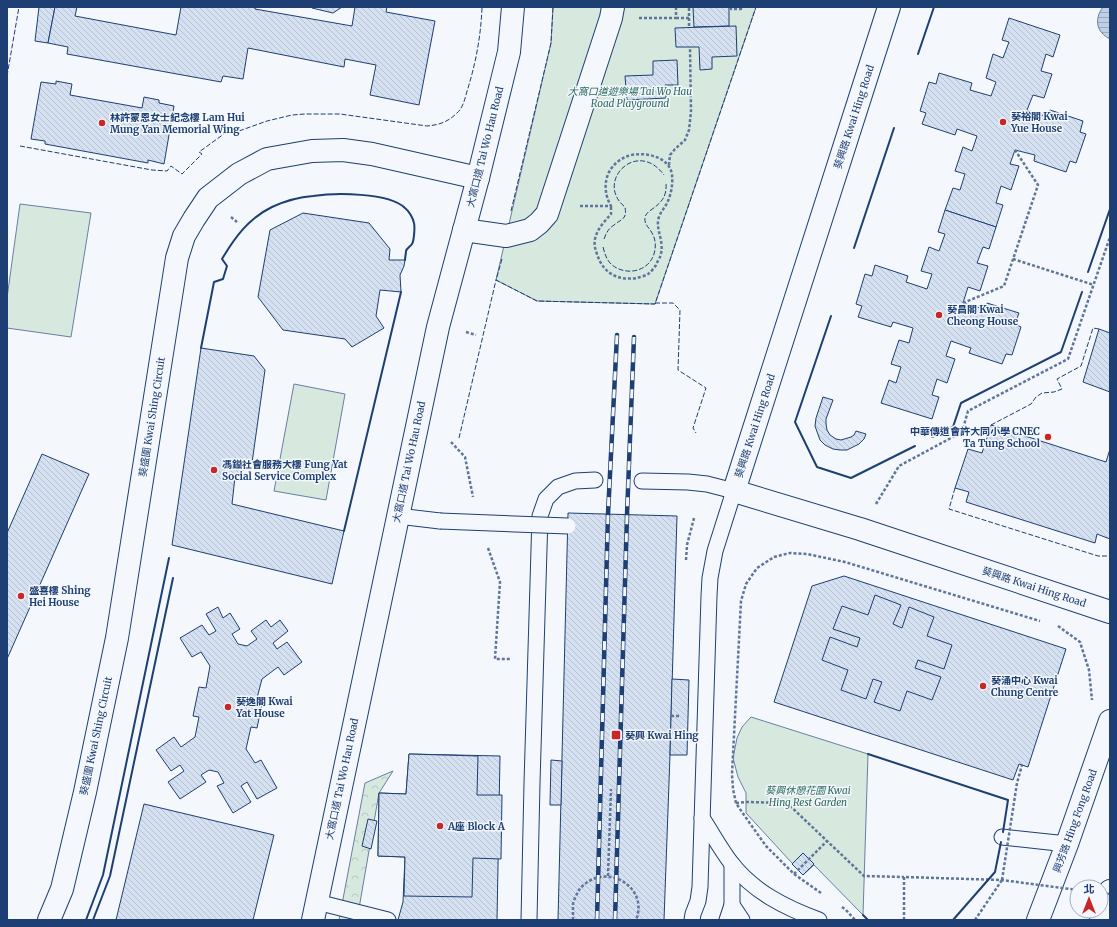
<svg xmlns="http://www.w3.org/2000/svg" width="1117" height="927" font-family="Merriweather,'Noto Sans TC',serif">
	<defs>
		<pattern id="forest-crowns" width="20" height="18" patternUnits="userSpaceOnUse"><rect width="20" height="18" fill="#d7e8df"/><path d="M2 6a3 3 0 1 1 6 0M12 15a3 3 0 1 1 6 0" fill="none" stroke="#b8c8c3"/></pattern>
		<pattern id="water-rules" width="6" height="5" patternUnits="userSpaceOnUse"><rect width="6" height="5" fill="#bed0e5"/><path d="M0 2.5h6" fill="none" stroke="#9aaabe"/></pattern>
		<pattern id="building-back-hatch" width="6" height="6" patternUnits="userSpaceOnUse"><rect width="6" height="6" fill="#d5e0f0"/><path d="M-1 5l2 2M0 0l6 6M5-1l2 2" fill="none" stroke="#b6c1d1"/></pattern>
	</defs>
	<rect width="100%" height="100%" fill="#f4f7fb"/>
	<!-- forest -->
	<path fill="url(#forest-crowns)" stroke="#687fa3" d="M393,771l-14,22 -22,127h-18l26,-137z"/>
	<!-- park -->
	<g fill="#d7e8df" stroke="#687fa3">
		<path d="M553,7h203l-101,297 -118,-3 -41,-21 55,-237z"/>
		<path d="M20,204l71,9 -20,124 -64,-9v-30z"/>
		<path d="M294,384l51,10 -19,106 -52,-9z"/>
		<path d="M751,717l117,37 -5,161 -49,-50 -11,10 -57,-62v-20l-8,-16 -5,-19 4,-20 5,-11z"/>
	</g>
	<!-- water -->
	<path fill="url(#water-rules)" stroke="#687fa3" d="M1103,7h7v32c-14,-7 -16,-20 -7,-32z"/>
	<!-- building -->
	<g fill="url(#building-back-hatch)" stroke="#1d3f73">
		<path d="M39,7h16l-7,36 -13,-2z"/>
		<path d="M55,7h22l-2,9 101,19 5,-28h74v2l97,17 3,-19h32l-1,5 49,9 -16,84 -49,-10 6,-30 -31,-6 -1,8 -96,-19 -5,31 -20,-3 -2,6 -154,-28 1,-7 -20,-4z"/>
		<path d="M312,7h30l-9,6 -21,-5z"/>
		<path d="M693,7h36v19l-35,1z"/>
		<path d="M1009,18l51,17 -7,22 -7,-3 -5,17 11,3 -8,24 -11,-3 -6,15 21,7 2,-7 33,11 -3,11 6,2 -10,29 -6,-2 -4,11 -32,-11 1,-6 -20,-5 -5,14 9,2 -8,24 -10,-4 -5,17 7,2 -7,22 -51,-17 8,-22 7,2 5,-16 -10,-3 8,-24 9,4 5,-15 -20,-7 -2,6 -33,-11 4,-11 -6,-2 9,-29 7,2 3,-11 33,10 -2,7 21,6 5,-14 -10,-4 7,-24 10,4 6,-16 -7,-2z"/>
		<path d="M736,26l1,30 -25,1v12l-12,1 -1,-23h-23l-1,-19z"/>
		<path d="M677,60l1,25h-13l1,13 -39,2 -2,-24 28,-1v-14z"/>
		<path d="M56,81l16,3 -2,11 72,13 2,-11 15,3v3l15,3 -10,58 -16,-4v3l-103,-19v-3l-14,-2 10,-57 15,2z"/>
		<path d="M945,210l51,17 -7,22 -6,-2 -6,16 11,3 -8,25 -12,-4 -5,16 21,6 3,-6 32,10 -4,11 6,3 -9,28 -6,-1 -4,10 -33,-11 2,-5 -20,-7 -5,15 9,3 -8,24 -10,-4 -5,16 7,2 -7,22 -51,-16 8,-23 7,3 5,-16 -10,-3 8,-24 10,3 4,-15 -20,-6 -2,5 -33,-10 4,-11 -6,-2 9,-30 7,2 3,-11 33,11 -2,6 21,7 5,-15 -11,-3 8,-24 10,4 6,-17 -7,-2z"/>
		<path d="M303,213l66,10 21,26 -1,11h16l-1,6 -4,9 1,17 -21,-2 -4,26 8,12 -32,19 -7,-8 -62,-9 -25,-33 12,-67z"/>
		<path d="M1099,329l11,4v59l-27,-10z"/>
		<path d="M201,348l53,8 11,14 -13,93 -17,14 -3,27 112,27 -12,53 -160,-39z"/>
		<path d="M823,397l10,3 -7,19v5l1,6 3,5 6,4 5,1 10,-3 3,-2 2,-4 10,3 -2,5 -5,5 -12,6h-7l-7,-1 -8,-4 -5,-5 -5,-14 1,-8z"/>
		<path d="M991,425l115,37 4,-13v90l-13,-5 -2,9 -129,-41 3,-10 -14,-4 13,-39 14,4z"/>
		<path d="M42,454l47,20 -82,185v-126z"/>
		<path d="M568,513l109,3 -7,239 -6,165h-106z"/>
		<path d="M844,576l222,73 -38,118 -9,-3 -6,16 -239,-78 38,-116z"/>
		<path d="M875,595l26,10 -8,19 9,4 7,-21 25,10 -7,19 25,9 -8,24 -26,-9 -3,8 26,9 -9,23 -25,-9 -7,20 -26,-9 8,-20 -9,-3 -7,20 -25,-9 7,-20 -26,-10 8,-23 27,10 3,-9 -27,-9 9,-23 26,9z"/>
		<path d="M218,607l5,11 7,-5 10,16 -8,5 6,10 9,2 10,-7 -6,-8 15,-11 5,7 9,-7 8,11 -15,12 4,6 10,-7 15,20 -18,13 -6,-8 -16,12 -5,19 6,1 -6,29 -6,-1 -5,22 9,14 6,-3 16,28 -20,11 -10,-17 -6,4 10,16 -18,11 -16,-27 7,-3 -6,-11 -9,-2 -8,5 5,7 -26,17 -12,-17 16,-11 -4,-6 -9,6 -15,-21 18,-13 7,10 14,-10 4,-20 -6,-1 6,-29 7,1 4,-22 -9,-14 -9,5 -12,-19 22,-13 7,10 7,-4 -10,-17z"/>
		<path d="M672,679l17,1 -2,75h-17z"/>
		<path d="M409,754l91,2 -3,164h-99l5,-18 2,-45 -27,-1 1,-63 27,1z"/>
		<path d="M409,754l69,2 -1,39h25l-1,64 -28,-1 -1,39 -68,-1 1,-39 -27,-1 1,-63 27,1z"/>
		<path d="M551,760l11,1 -1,44h-11z"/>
		<path d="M144,804l130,31 -21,85h-137z"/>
		<path d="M368,819l9,2 -6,28 -9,-3z"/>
		<path d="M803,853l11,11 -11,11 -11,-11z"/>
	</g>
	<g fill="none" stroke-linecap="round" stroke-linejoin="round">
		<!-- lane casing -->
		<g stroke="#1d3f73" stroke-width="17">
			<g id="lane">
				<path d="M642,481l46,1 19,2 27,7 -19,60 -5,27 -1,18 -9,291 -2,14 -5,13 -1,6"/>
				<path d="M398,516l42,5"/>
				<path d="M702,818c10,15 19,32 30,46 22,28 54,44 87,56"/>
				<path d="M1002,837l65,7"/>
				<path d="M317,902l71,18"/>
				<path d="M732,905l10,15"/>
				<path d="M529,920l3,-137 8,-267 6,-17 12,-12 17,-6 20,-1"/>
				<path d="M727,920l5,-15v-41"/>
			</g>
		</g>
		<!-- street casing -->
		<g stroke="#1d3f73" stroke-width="24">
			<path id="street" d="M464,230l42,6 24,-6 9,-7 8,-9 64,-196 2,-11"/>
		</g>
		<!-- secondary casing -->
		<g stroke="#1d3f73" stroke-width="24">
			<g id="secondary">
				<path d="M889,7l-155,484 126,38 250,83"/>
				<path d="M49,920l13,-31 23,-97 32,-154 60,-380 7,-22 10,-17 14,-21 31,-24 28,-15 45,-8 31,-1 29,4 106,24"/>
				<path d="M313,920l125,-593 40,-149 31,-126 4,-45"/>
				<path d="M1038,920l29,-76 43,-123"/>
			</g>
		</g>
		<!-- primary casing -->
		<g stroke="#1d3f73" stroke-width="24">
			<path id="primary" d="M1101,920l9,-29"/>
		</g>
		<!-- path -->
		<g stroke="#5e769c" stroke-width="2.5" stroke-dasharray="3 2" stroke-linecap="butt">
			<path d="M731,7v2h10v-2"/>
			<path d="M639,18h37v-11"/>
			<path d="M676,18h13v-11"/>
			<path d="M689,18v9"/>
			<path d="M669,165l1,-10 5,-6 10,-9 4,-10 2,-18 -1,-65"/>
			<path d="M580,206h31c-11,-19 -5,-42 17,-50 15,-5 42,0 44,19 1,10 -1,21 -6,30 -3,5 -7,9 -8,16 -1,12 7,22 2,36 -1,2 -3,5 -4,8 -2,3 -5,7 -8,9 -3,2 -8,3 -11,4 -20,3 -34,-5 -40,-24 -2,-5 -3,-10 -2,-15 2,-10 10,-18 16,-25v-8"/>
			<path d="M231,217l6,5"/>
			<path d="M1013,259l81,26"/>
			<path d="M963,303l41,-17 34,-101 -23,-35"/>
			<path d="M466,332l10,3"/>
			<path d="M451,442l14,15 8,40"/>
			<path d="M876,504l23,-38 63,-34 6,-21 100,-52 42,-122"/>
			<path d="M488,548l12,34 -5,77h16"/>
			<path d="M686,560l1,-15 7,-27"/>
			<path d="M1058,626l22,16 9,28 3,30"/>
			<path d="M671,716h9"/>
			<path d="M736,803l10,-1 41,1 77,73 40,1"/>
			<path d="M794,874l33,-33"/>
			<path d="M608,876l3,-87"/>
			<path d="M821,893l-27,-19 -28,-28 -22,-31 -8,-12 -3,-14 -1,-15 9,-173 5,-17 11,-16 17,-11 16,-4 17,1 38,8 195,59"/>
			<path d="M842,907l4,3 9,10"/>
			<path d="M573,920c0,-5 0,-11 0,-16 1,-5 4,-10 6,-14 23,-30 71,-5 57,30"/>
			<path d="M904,920v-5"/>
			<path d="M975,920l27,-40"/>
		</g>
		<!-- lane -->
		<use href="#lane" stroke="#f4f7fb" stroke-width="15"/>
		<!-- street -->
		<use href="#street" stroke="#f4f7fb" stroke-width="22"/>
		<!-- secondary -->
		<use href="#secondary" stroke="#f4f7fb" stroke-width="22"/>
		<!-- primary -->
		<use href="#primary" stroke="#f4f7fb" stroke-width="22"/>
		<!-- rail casing -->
		<g stroke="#1d3f73" stroke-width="4.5">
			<g id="rail">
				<path d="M597,920l11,-406 9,-179"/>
				<path d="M615,920l12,-405 7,-178"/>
			</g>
		</g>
		<!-- rail -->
		<use href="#rail" stroke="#f4f7fb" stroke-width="3" stroke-dasharray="9" stroke-linecap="butt"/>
		<!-- lane-bridge casing -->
		<g stroke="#1d3f73" stroke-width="17" stroke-linecap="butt">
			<path id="lane-bridge" d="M440,521l128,5"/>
		</g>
		<!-- path-bridge -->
		<g stroke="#5e769c" stroke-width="2.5" stroke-dasharray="3 2" stroke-linecap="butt">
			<path d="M1002,880l15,-97 5,-18"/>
			<path d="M1101,893l9,1"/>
			<path d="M904,915v-38l98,3 75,10"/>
		</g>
		<!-- lane-bridge -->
		<use href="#lane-bridge" stroke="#f4f7fb" stroke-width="15"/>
		<!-- fence -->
		<g stroke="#1d3f73" stroke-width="1" stroke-dasharray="5 2" stroke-linecap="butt">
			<path d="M7,76l12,-69"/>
			<path d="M20,146l132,24 15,1 4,-5 11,8 20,-20 -3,-2 36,-26 4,5 28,-10 25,-6 13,-1h35l87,12c12,-1 21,-4 30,-13 7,-6 8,-16 11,-25 8,-26 13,-53 14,-81"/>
			<path d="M511,211l40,-168 2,-36"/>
			<path d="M604,239c2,-6 5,-11 10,-14 9,-7 13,-6 11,-18 -31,-25 12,-69 39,-32"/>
			<path d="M603,247c2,7 3,12 8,17 13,12 37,9 43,-10 2,-7 2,-14 -2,-21 -3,-6 -8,-8 -7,-16 1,-3 3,-5 6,-7 11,-8 16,-13 15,-28"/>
			<path d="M502,259l-6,21 41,21 118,3 101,-297"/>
			<path d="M655,303h18l7,7 -2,60 28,18 -13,40 3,5"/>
			<path d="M991,425l40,-21 5,-7 6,-4 12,-1 8,-3 -5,-10 24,-13 12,-38 6,1"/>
			<path d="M459,438l37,-158"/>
			<path d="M955,488l-6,21 149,47h12"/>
		</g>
		<!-- wall -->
		<g stroke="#1d3f73" stroke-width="2">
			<path d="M918,54l16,-47"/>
			<path d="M854,248l40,-120"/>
			<path d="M1088,272l22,-63"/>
			<path d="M831,316l-36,106 22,45 34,11 64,-32"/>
			<path d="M201,348l13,-66 9,-3 4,-13 -5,-7c13,-22 27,-41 50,-52 13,-6 27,-10 41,-11 21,-3 76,-4 92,12 4,3 8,10 9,15 1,4 0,18 -2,21 -2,3 -5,4 -6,7 0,3 -1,6 -1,9"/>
			<path d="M932,437l21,-10 8,-24 100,-51 21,-60"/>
			<path d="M344,531l57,-239"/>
			<path d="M868,754l140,46 -5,32"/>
			<path d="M863,915l5,5"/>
			<path d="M86,920l17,-45 66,-317"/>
			<path d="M93,920l17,-44 63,-298"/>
			<path d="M953,920l42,-48 6,-30"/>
		</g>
	</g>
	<!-- markers -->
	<g fill="#c62828" stroke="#f4f7fb" stroke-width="1.5">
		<circle cx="1003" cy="122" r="4"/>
		<circle cx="102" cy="123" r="4"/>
		<circle cx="939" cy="315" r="4"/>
		<circle cx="1048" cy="437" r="4"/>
		<circle cx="214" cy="470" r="4"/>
		<circle cx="21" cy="596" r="4"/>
		<circle cx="983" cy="686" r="4"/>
		<circle cx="228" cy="707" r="4"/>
		<rect x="611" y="730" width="10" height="10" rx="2"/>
		<circle cx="440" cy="826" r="4"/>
	</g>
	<g text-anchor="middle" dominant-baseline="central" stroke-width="3" stroke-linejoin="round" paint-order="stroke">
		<!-- park labels -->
		<g font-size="10" font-style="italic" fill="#2c6c60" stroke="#f4f7fb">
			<text x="630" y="91">大窩口道遊樂場 Tai Wo Hau<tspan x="630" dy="12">Road Playground</tspan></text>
			<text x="808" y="790">葵興休憩花園 Kwai<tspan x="808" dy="12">Hing Rest Garden</tspan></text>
		</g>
		<!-- poi labels -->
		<g font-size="10" font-weight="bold" fill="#1d3f73" stroke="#f4f7fb" text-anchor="start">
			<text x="1011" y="116">葵裕閣 Kwai<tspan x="1011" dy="12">Yue House</tspan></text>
			<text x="110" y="117">林許蒙恩女士紀念樓 Lam Hui<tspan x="110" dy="12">Mung Yan Memorial Wing</tspan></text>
			<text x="947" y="309">葵昌閣 Kwai<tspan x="947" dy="12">Cheong House</tspan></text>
			<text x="1040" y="431" text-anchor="end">中華傳道會許大同小學 CNEC<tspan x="1040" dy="12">Ta Tung School</tspan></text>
			<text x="222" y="464">馮鎰社會服務大樓 Fung Yat<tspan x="222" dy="12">Social Service Complex</tspan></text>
			<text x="29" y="590">盛喜樓 Shing<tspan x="29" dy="12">Hei House</tspan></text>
			<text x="991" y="680">葵涌中心 Kwai<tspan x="991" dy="12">Chung Centre</tspan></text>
			<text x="236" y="701">葵逸閣 Kwai<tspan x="236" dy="12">Yat House</tspan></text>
			<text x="625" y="735">葵興 Kwai Hing</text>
			<text x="448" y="826">A座 Block A</text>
		</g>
		<!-- street labels -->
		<g font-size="10" fill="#1d3f73" stroke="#f4f7fb">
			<text transform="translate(854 117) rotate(-72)">葵興路 Kwai Hing Road</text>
			<text transform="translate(485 147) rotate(-76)">大窩口道 Tai Wo Hau Road</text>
			<text transform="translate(152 417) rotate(-81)">葵盛圍 Kwai Shing Circuit</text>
			<text transform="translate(755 426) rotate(-72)">葵興路 Kwai Hing Road</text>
			<text transform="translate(409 462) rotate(-78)">大窩口道 Tai Wo Hau Road</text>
			<text transform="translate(1034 587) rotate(18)">葵興路 Kwai Hing Road</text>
			<text transform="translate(96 736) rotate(-78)">葵盛圍 Kwai Shing Circuit</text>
			<text transform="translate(342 779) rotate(-78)">大窩口道 Tai Wo Hau Road</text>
			<text transform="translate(1075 821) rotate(-70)">興芳路 Hing Fong Road</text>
		</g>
	</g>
	<!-- border -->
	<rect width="1117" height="927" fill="none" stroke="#1d3f73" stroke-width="16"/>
	<!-- north arrow -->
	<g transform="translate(1089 899)"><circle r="19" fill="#f4f7fb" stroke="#9eadc5"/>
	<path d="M0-3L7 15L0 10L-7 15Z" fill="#c62828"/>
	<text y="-6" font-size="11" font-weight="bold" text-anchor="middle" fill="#1d3f73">北</text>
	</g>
</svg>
